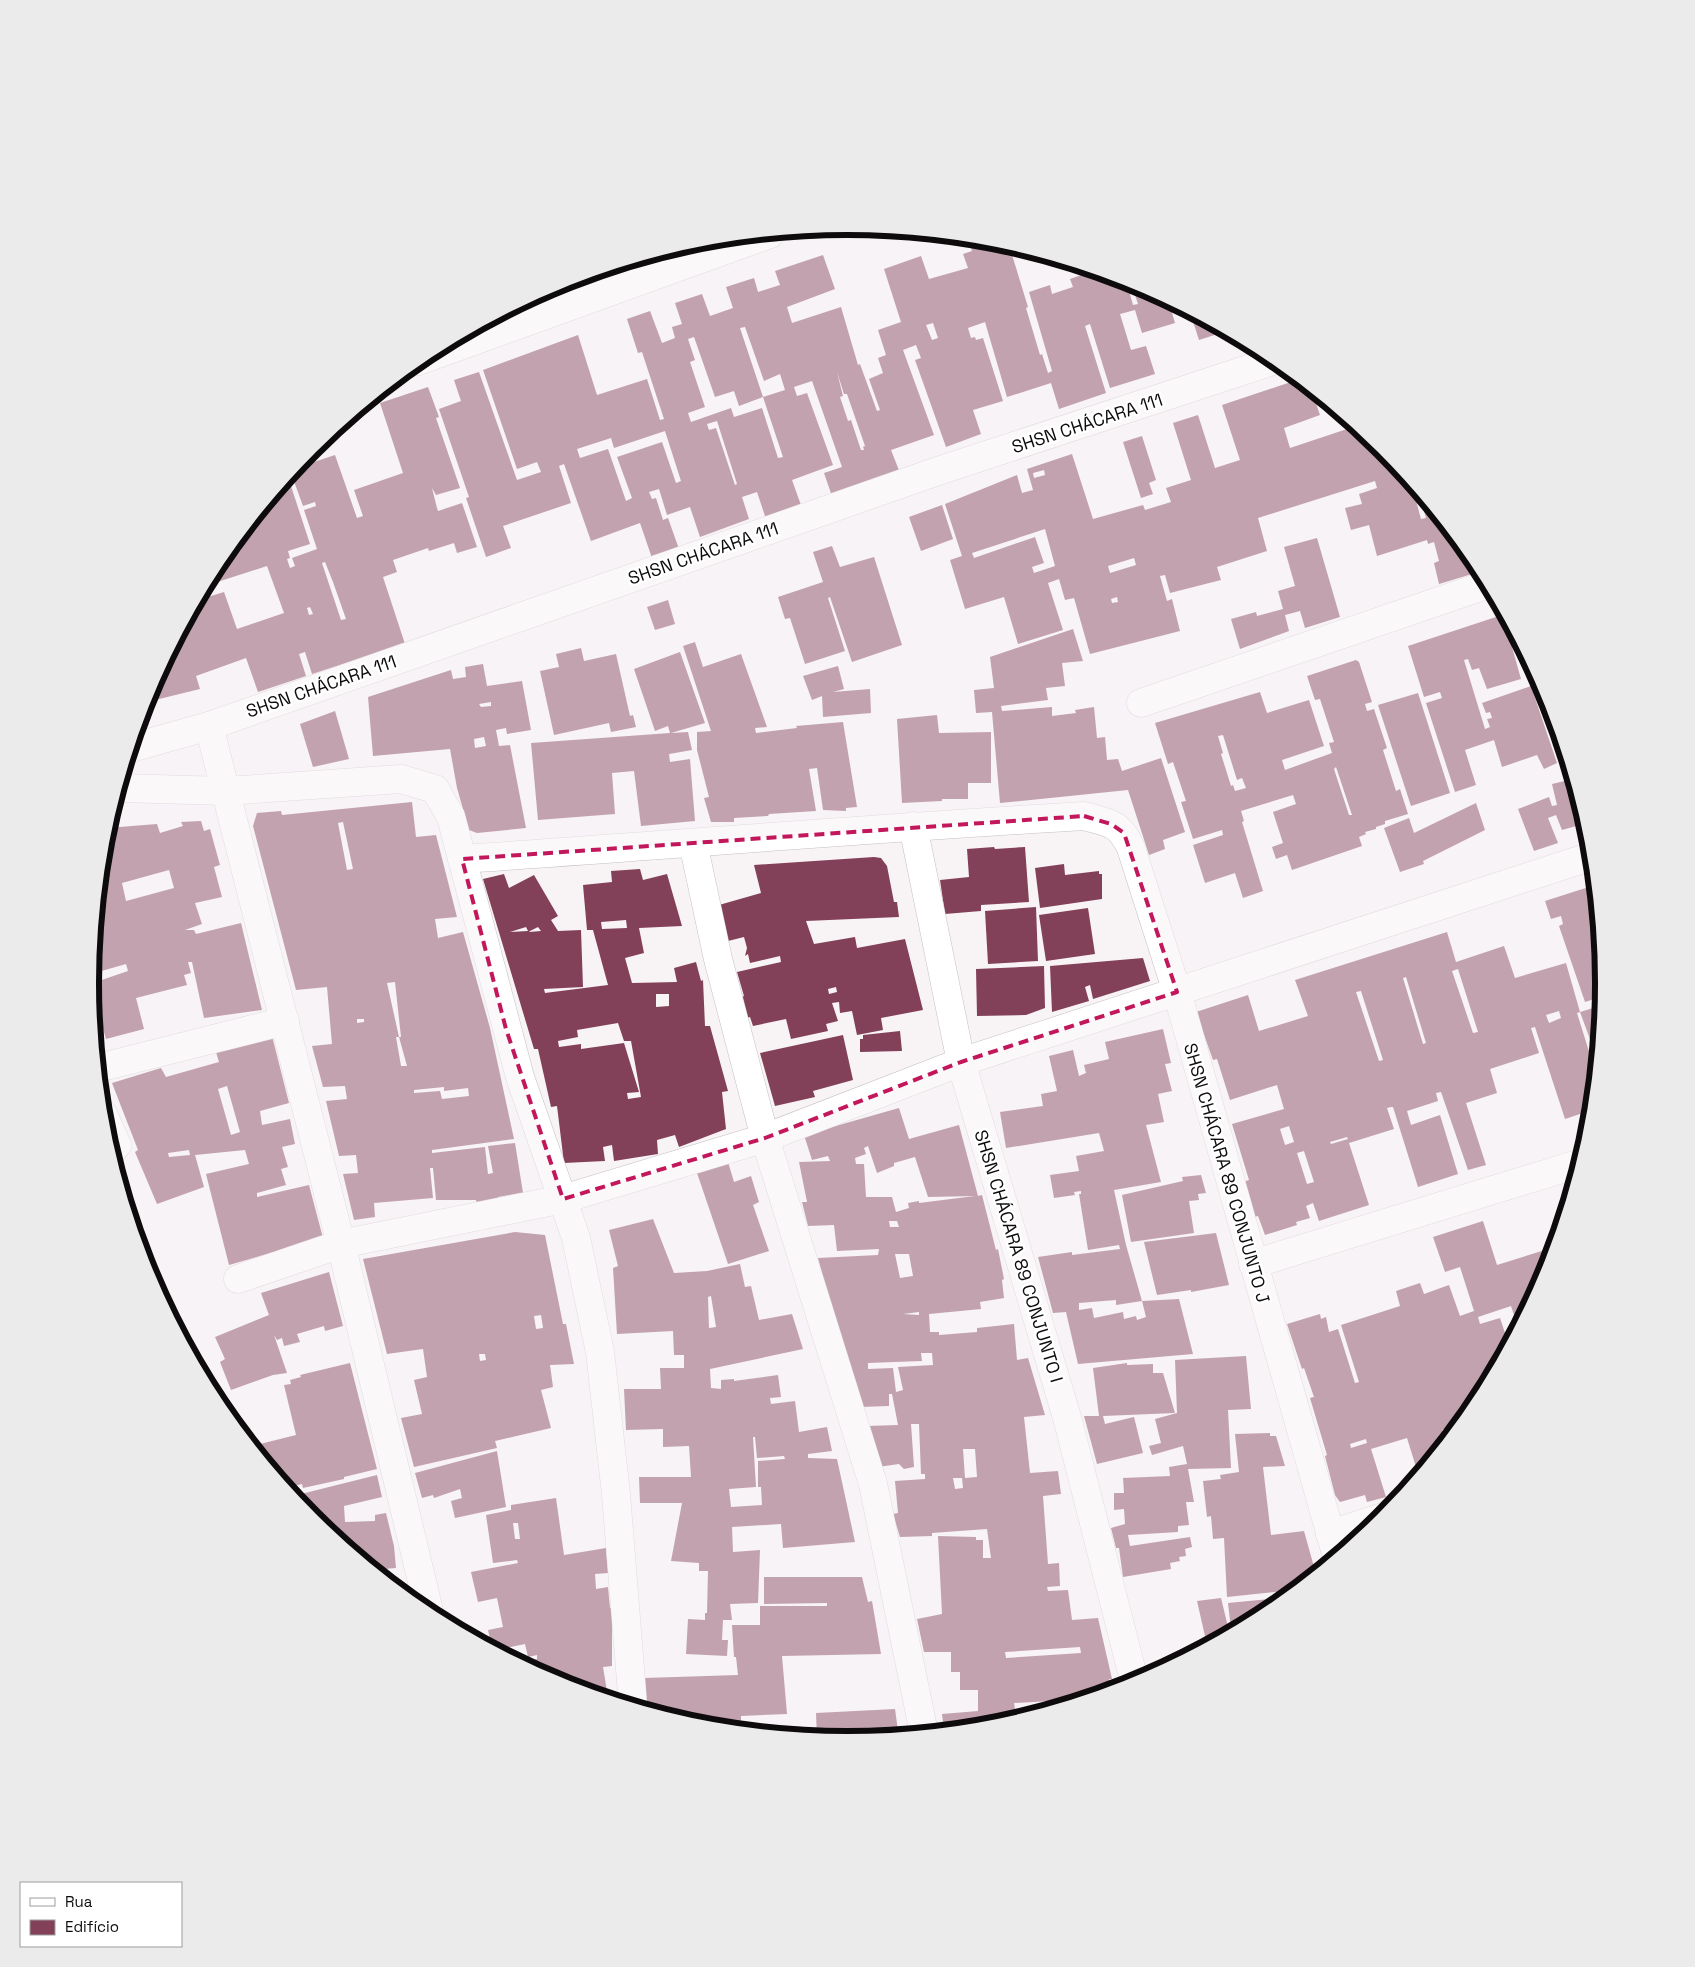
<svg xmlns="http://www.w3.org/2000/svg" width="1695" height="1967" font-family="'Space Grotesk',sans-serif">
	<rect width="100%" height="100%" fill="#f8f3f5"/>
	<!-- building -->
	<g fill="#834059" fill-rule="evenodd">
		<path d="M721,238l-26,11 -2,-6 7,-2z"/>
		<path d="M977,239l32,6 19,62 -2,1 14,47 2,-1 6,19 4,-2 -23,-79 21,-7 2,9 21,-7 -3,-8 20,-7 2,6 14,-4 20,6 7,25 5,-1 -7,-22 45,22 -6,2 5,17 -33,10 -7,-23 -15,4 11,36 15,-4 9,28 -45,14 -20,-64 -5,2 21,67 -47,16 -8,-26 -44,14 -22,-75 -17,6 3,10 4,-1 1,3 7,-2 20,63 -30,9 8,24 -35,13 -31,-87 6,-2 -5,-13 -13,5 31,85 -43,15 11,28 -69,21 -9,-26 18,-6 -30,-86 -18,6 3,9 10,-3 26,72 -41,15 10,28 -36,11 -9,-27 -15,5 7,22 -49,18 -10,-30 -23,8 -8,-26 -10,3 3,7 4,-1 7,22 5,-2 11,31 -26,12 -13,-38 -49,18 -27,-77 -5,2 12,37 -68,23 8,22 -25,9 -20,-59 3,-1 -30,-88 22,-8 -7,-21 25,-8 38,108 24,-8 -4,-10 -20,7 -34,-99 95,-35 19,60 50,-16 13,41 4,-1 -22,-67 -4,1 -11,-34 23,-8 12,32 13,-5 -3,-11 10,-3 -7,-21 27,-9 8,22 23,-8 -7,-21 28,-9 4,14 22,-7 -5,-14 48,-16 12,34 -48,18 5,16 49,-16 17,58 2,-1 17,47 3,-1 -11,-31 14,-6 -5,-15 8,-3 -8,-25 23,-8 -17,-53 37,-13 8,23 39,-11 -5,-14 9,-3 -3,-10zM933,323l5,15 -6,2 -6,-15zM745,327l19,54 16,-7 5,16 -22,7 -23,-69zM694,337l21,60 19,-6 5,15 24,-9 20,60 -5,1 -16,-50 -28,9 -3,-9 -40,14 -3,-9 17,-6 -15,-45 5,-2 -7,-21zM837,372l7,22h3l18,52 -2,1 1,3h-3l-10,-30 -3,1 -8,-24 3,-1zM717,421l20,63 -2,1 -19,-57 -7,2 -2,-6zM665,431l16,50 -5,2 -14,-41 -45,15 15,41 -6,3 -18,-52 -28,9 -3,-9 34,-11 3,10z"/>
		<path d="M551,287l4,13 -44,14 -2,-5z"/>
		<path d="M1190,312l24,12 13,7 -28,9z"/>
		<path d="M1300,379l11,10 9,26 -36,13 6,20 66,-22 27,22 28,34 10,37 5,-1 -8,-28 64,81 -43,13 -5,-21 5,-2 -5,-19 -6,2 -1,-4 -50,16 -8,-31 -18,5 -6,-22 17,-4 -3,-10 18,-6 -2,-7 -117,37 9,33 -50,16 4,13 -51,13 -5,-18 -5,1 7,25 5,-2 8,32 -90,23 -16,-56 -9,2 -6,-21 -11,4 15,47 -45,14 -14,-47 -39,12 -15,-49 12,-4 -17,-52 72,-29 5,18 11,-3 -6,-21 45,-15 21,65 50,-14 2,5 26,-8 -5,-14 25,-8 -18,-57 25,-8 17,53 25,-8 -18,-55zM1044,470l1,5 -11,3 -1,-5zM1045,529l10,37 -21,7 -2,-6 12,-4 -9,-26 -61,21 -2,-5zM1134,558l2,7 -26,8 -2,-7zM1117,597l1,5 -6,1 -1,-4z"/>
		<path d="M428,387l11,30 -3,1 24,70 -24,7 -4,-7 5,20 1,3 24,-8 15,44 -20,6 -3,-10 -25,8 -1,-3 -35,12 4,12 -14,5 22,67 -93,30 -7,-22 -6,2 7,22 -48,16 -12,-34 -50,18 4,13 -45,11 -4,-12 47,-88 26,-8 13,37 47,-16 -17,-47 -62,20 13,-24 70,-85 22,67 -22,7 2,7 -3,1 3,9 5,-2 -3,-8 25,-9 -13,-39 12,-4 -1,-4 -12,4 -12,-33 5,-5 39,-13 22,63 6,-2 -9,-26 49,-17 -23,-70zM325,562l8,20 13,37 -5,1 -19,-57zM310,607l3,7 -4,1 -2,-7z"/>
		<path d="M1142,436l14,44 -7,3 4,11 -12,4 -18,-56z"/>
		<path d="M942,505l11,34 -32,12 -12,-34z"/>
		<path d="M1317,538l23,79 -35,11 -5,-17 -15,4 4,16 -49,18 -9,-30 25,-7 1,4 26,-7 -5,-18 17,-5 -11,-39z"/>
		<path d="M832,546l8,21 34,-10 28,88 -50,17 -22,-65 -2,1 17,53 -40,13 -15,-46 -5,1 -7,-22 45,-15 -10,-30z"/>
		<path d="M668,600l7,24 -20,6 -8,-23z"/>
		<path d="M1505,614l29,55 -7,2 -9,-26 -6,2 9,32 -34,10 -8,-21 -7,2 -4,-11 -4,1 21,69 5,-2 -3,-8 5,-1 -2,-6 -4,1 -4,-10 49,-17 26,77 -13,6 -7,-14 -35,12 -8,-27 -29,10 11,35 -21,7 -29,-89 16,-5 -2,-6 -16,5 -16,-51z"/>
		<path d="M1073,629l10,32 -21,2 3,23 -19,2 2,12 -47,6 1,5 50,-4v9l24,-3 -1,-3 19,-3 3,31 8,-1 2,23 11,-1 4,12 39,-13 24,74 -22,8 2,9 -16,6 -21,-65 -128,13 -8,-91 -16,1 -2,-23 20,-2 -4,-31z"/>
		<path d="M695,642l8,25 38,-13 26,73 -12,1 1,5 41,-5 -1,-2 47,-4 14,85 -11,1v3l-23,-1 -6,-42 -8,1 7,42 -47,3 -1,2 -34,2v4h-23l-7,-24 5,-1 -12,-47v-18l14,-1 -28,-85z"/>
		<path d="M581,648l3,13 32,-7 14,62 3,-1 3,12 -25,5 -2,-9 -55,12 -14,-64 19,-4 -3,-13z"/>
		<path d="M680,652l25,71 -34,10 17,-1 4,18 -23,4 1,8 20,-3 5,62 -54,5 -7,-55 -22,2 3,41 -77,6 -7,-77 139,-10 -2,-7 -13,5 -21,-62z"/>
		<path d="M1356,660l3,2 13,40 -7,2 2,7 7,-2 13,39 -4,2 13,41 4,-2 8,25 -23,7v3l-9,3v2l-11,3 1,2 -7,3 3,9 -70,24 -5,-15 -11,4 -4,-12 11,-4 -10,-31 23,-8 -3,-9 -52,16 3,10 -2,1 21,69 -20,7 -8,-25 -30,10 -12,-38 30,-10 -1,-5 -29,9 -12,-37 5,-1 -13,-39 -5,2 -13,-41 105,-31 7,21 42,-13 15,46 -42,14 3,10 47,-17 -3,-10 5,-1 -14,-43 -5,1 -8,-24zM1223,735l14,45 5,-2 4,10 -11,3 -2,-6 -2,1 -10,-32 2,-1 -5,-17zM1336,767l16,48h-3l-15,-46z"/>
		<path d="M483,664l4,22 35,-5 9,49 -24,4 -1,-6 -10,2 3,16 11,-1 16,83 -49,5 -8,-3 -12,-42 -7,-39 -77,7 -5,-59 83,-27 2,9 13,-2 -1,-10zM491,702v4l-10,1 -2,-3zM484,737l2,9 -11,2 -1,-9z"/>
		<path d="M838,666l6,23 -11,3 37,-3 1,24 -48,4 -1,-21 -10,4 -9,-24z"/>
		<path d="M1418,693l32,100 -39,13 -33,-101z"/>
		<path d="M335,711l14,48 -36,8 -13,-43z"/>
		<path d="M937,715l2,18 52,-1v51h-23v16h-26v2l-40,2 -5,-84z"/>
		<path d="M1573,779l14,44 -25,7 -6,-15 -8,3 10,25 -24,8 -16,-42 31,-12 3,9 5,-1 -5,-21z"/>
		<path d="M412,802l4,35 20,-2 21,82 -22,2 3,19 25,-6 27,96 24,111 -82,11v3l53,-6 3,27 5,-1 -5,-27 27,-3 8,50 -25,4v3l-21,4 -1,-4h-40l-3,-32h-3l3,30 -59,5 1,14 -21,3 -11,-46 15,-1 -2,-18 -17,1 -13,-55 21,-2 -2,-13 -22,1 -11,-41 20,-2 -5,-57 -31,3 -43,-164 4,-13 24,-2 1,4zM343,822l10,47 -6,1 -9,-47zM395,982l6,55h-2l8,29h-6l-5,-29h3l-12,-54zM357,1019h7v3l-7,1zM444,1087v4l24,-3 1,8 -27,3 -2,-8 -26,2v-3z"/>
		<path d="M1476,803l9,27 -62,31 1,3 -24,8 -16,-44 25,-10 5,15z"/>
		<path d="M201,821l3,10 6,-2 10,36 -6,2 8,30 -27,6 7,21 -17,6h9l2,4 45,-11 21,87 -58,8 -12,-56h-4l3,11 -7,2 3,10 -51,13 8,31 -38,10 -16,-55 38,-13 -2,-7 -28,8 2,5 -10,3 17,-152 50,-4 3,9 23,-7 -2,-4zM169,870l5,18 -48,13 -4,-18z"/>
		<path d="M994,847l1,2 30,-2 4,55 -48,3v6l-36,3 -5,-34 29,-3 -2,-28z"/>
		<path d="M874,857l7,1 6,8 7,36h3l2,15 -93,4 8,23 41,-7 2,11 48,-9 18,71 -42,8 2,12 -26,5 -5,-24 -12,2 -1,-11 -7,1 6,18 -12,3 2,7 -37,8 -5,-20 -33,7 -3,-9 -4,1 -4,-21 2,-1 -7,-24 44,-10 -1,-6 -30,7 -2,-9 -3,2 2,-8 -3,-11 -16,4 -9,-36 42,-12 -7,-28zM836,987l1,5 -8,2 -1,-5z"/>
		<path d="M1064,864l1,11 34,-4v3h3v25l-62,9 -5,-40z"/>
		<path d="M640,869l3,11 24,-6 15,52 -43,2 5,25 -19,5 7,25 45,-1 -3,-14 22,-6 5,19 2,-1 2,46h5l18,65 -6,1 4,37 -47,18 -4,-12 -18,5 1,14 -44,7 -2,-16 -9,2 2,14 -41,2 -7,-57 -6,1 -13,-58h-4l-51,-170 21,-5 5,14 25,-13 24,41 -7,4 7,11 23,-1 2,57 -39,2 1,4 63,-8 -15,-55h-6l-4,-45 29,-3 -1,-11zM626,920l1,8 -25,1 -1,-7zM526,927l2,4 -18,1zM538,927l3,4 -12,1 1,-1zM656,994h13v12l-13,1zM618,1023l6,18h7l10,56 -13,2 -1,-6 12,-1 -15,-49 -43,6v-5l-22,3 -1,-6 20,-4 -1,-7z"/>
		<path d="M1595,885l10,99 -1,12 -19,6 -26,-76 4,-2 -2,-8 -10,3 -6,-18z"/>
		<path d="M1036,907l2,54 -50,3 -3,-53z"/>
		<path d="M1088,908l7,46 -49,7 -7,-46z"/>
		<path d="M1447,932l9,30 48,-16 11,32 51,-15 14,49 23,-7 -4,44 -5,1 -14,-38 -3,1 19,61 -4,36 -27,9 -30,-92 -4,1 8,25 -49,16 7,24 -31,10 20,62 -18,5 -27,-78 -5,1 2,8 -31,10 4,14 29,-10 18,59 -40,13 -25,-80h-2l-4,1 7,21 -45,14 20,62 -50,16 -6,-18 -7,3 4,12 -14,4 1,3 -32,10 -7,-19 -4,1 -11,-35 6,-2 -17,-56 52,-15 -7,-24 -47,15 -13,-41 -4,1 -17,-48 52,-17 11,36 49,-15 -13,-36zM1458,969l20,63 -5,1 -21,-62zM1406,977l20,66 -3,1 -20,-66zM1361,991l22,69 -4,1 -23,-69zM1559,1011l2,7 -12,5 -3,-8zM1289,1126l5,16 -9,3 -5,-16zM1347,1137l1,2 -17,5 -1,-2zM1304,1151l10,31 -7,2 -10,-31z"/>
		<path d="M1143,958l7,23 -57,18 -3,-14 -5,2 4,14 -37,11 -2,-46z"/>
		<path d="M1044,966l1,42 -19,7 -49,1 -1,-47z"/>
		<path d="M1163,1029l8,34 -6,1 7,27 -14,3 6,28 -18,3 15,57 -47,8 12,55 16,56 37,-2 14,55 -115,10 -12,-52 -13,1 -15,-56 34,-5v3l48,-6 -1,-4 -31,5 -9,-56h2v-3l-7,1 1,3 -21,3 -4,-23 29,-4 -3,-15 28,-5 -5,-18 -93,15 -6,-36 43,-6 -2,-12 16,-3 -8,-35 24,-6 6,26 7,-3 -2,-8 25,-6 -4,-17zM1116,1300v5l26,-4 4,16 -9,3 -1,-4 -12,3 -1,-7 -29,6 -2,-10 -13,2v-7z"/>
		<path d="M900,1031l2,20 -42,1v-13h3v-4z"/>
		<path d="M843,1035l10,45 -40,11 2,6 -40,9 -15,-53z"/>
		<path d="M272,1036l17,67 -29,8 2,14 28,-6 5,25 -13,3 6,20 -7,2 5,16 -29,8v4l52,-12 14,53 -94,27 -23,-91 43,-10 -4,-14 -50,5 9,32 -47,17 -22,-52 3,-2 -26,-67 49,-15 5,9 53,-15 -3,-10zM227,1086l13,46 -9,3 -13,-46zM189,1150l1,5 -21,2 -1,-4z"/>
		<path d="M899,1108l10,31 50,-14 19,71 4,-1 14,55 2,-1 6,30 -2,1 2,18 -24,4 1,7 -52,5 1,18h9v3l38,-3v-4l37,-4 3,36 11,-2 17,57 -21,2 6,56 28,-2 3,23 -18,2 5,68 11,-1 1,23 -13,1 1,4 20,-1 4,30 26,-2 14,61h-3l2,12 -25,8 -72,4 1,6 15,-2 1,6h9l-45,13 -51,5 -2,-17 36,-3v-21h-18v-18h-9v-20h-27l-7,-33 25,-5 -4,-78 38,1v3h7v18h8l-4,-29 -55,4v3l-32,1 -7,-23 5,-1 -3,-32 30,-2v-5h-4l-2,-50h-8l3,43 -10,2 -5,-5 -21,3 -11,-41 31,-1 -6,-31h-3v12l-30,1 -21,-66 -20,-83 60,-3 1,-6 -42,2 -3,-26 -26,1 -6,-24h5l-8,-40 31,-1 -2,-5 -16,4 -8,-25zM868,1146l9,27 17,-7v-3l21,-6 13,40 47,-1 -56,7v-2l-11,2 1,5 -13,4 -4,-15h-26l-2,-33h-8l-1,-6 11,-4 -2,-6zM889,1221h8l2,6h-9zM895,1254h14l4,22 -13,2zM919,1312v3l-16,-1zM921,1353h11l1,12 -35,2 5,23 -7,2 -3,-24 -25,1v-6l54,-2zM963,1449h12l2,28 -12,1zM953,1478h9l1,10 -8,1zM1080,1647l1,6 -75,5 -1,-6z"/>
		<path d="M728,1162l6,20 17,-6 8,26 -6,3 16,46 -41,13 -32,-94z"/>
		<path d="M1201,1175l5,18 -8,1 1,6 -10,1 5,32 -63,9 -9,-47 61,-14 -1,-4z"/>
		<path d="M1572,1193l-4,13 -4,-11z"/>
		<path d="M653,1219l21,54 33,-2 33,-7 5,23 6,-1 8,34 33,-6 11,35 -93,20 1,19 10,1v-9l13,-1v2l44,-6 3,22 -11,1 1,6 24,-3 4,31 28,-5 5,24 -24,3v4l29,1 18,83 -72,6 -2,-24 -49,3 1,25 27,-2 -2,53 -28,1 2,16h-9l-1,20h6l-1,16 -41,-2 2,-35 17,1v-7h2l1,-42h-9v-8l-28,-2 11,-58h-42l-1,-26h52l-2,-31 -26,1v-18l-37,1 -2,-41h37l-1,-21h24v-13h-10l-1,-24 -56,3 -4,-66 5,-2 -9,-36zM711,1296l5,31 -7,1 -1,-31zM753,1437h2l2,21 27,-2 1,3 -27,2v26h3l1,18 -31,2 -2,-18 27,-2z"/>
		<path d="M1483,1221l14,44 51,-16 -1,-3 10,-3 -10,31 -29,53 -7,-21 -33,11 2,7 20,-6 6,18 9,-3 -38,72 -15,18 -20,7 4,13 -20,24 -1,-3 -9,3 -9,-29 -36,11 15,48 -19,5 -2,-7 -25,7 -5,-7 -10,-39 2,-1 -17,-57 4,-1 -10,-29 -2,1 -15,-45 33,-10 1,5 5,-2 3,15 9,-3 17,54 4,-1 -18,-57 59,-19 -4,-15 24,-8 4,11 25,-9 11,31 14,-5 -14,-44 -15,5 -12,-35zM1366,1439l1,4 -16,5 -1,-4z"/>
		<path d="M515,1232l30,3 18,89h3l8,40 -24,1 3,22 -12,3 10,38 -56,13 2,7 -83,19 -13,-49 21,-4 -8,-34 13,-3 -4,-28 -36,5 -24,-95zM541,1315l2,13 -7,1 -2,-13zM479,1354h6l1,6 -6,1z"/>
		<path d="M1216,1233l13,52 -38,7v-2l-34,5 -13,-53z"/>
		<path d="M329,1272l14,54 -18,5 -1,-5 -27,8 3,8 -16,4 -2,-8 -5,2 -3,-5 13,38 -14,2 -42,15 -11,-28 5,-3 -10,-22 54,-22 -8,-22z"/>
		<path d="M1246,1356l5,53 -23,1 3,58 -43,1 6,33h-8l3,23 -11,1v6l-50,3 2,11 60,-9 2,10 -7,2 1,7 -7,1 1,4 -10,2 1,6 -48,8 -4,-29h-3l-5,-20 14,-4 -1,-15 -10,1v-17h10l-1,-15 47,-2 -1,-9 18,-3 -4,-18 -31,9 -3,-9 12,-3 -6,-24 22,-6 -2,-53z"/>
		<path d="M350,1363l27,106 -33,8v2l-41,9 -1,-4 -16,4 -34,-42 44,-11 -12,-50 7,-1 -1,-4 11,-3 -1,-2z"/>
		<path d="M1127,1363v2l26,-1v9h10l12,40 -72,3 2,8 29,-7 9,36 -46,11 -13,-48h15l-6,-48z"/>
		<path d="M200,1371l12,2 -2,17 -1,-2z"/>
		<path d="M1270,1433v3h6l9,30 -22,1 8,68 33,-4 12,43 -22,18v-2l-67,7 -3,-59 -11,1 -2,-23 -4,1 -4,-36 18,-2 -1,-4 19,-3 -4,-38z"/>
		<path d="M497,1451l9,56 -51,11 -4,-17 11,-3 -2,-9 -26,9 -1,-3 -11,3 -7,-25z"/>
		<path d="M377,1475l5,22 -38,9 1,16 30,-1v-6l11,-2 8,33 2,22 -22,2 -62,-51 -19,-23z"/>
		<path d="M556,1498l8,57 42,-7 2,25 -13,1 1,15 12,-2 2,21h2v58l-9,1 5,30 -51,-14 -27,-15 -2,-7 9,-2v-4l-9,2 -3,-13 -29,6 -4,-2 -4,-18 15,-3 -6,-29 -19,4 -7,-30 47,-9 -1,-3 -24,3 -7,-48 25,-5v-5zM513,1523h5l2,16h-5z"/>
		<path d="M764,1577h98l6,25 4,-1 9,53 -99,2 5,58 -46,2v15l-42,-5 -52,-16 -3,-32 94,-3 -2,-18h-2l-2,-32h28v-19h67v-3l-63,1z"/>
		<path d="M1289,1597l-21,16 -31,17v-2l-6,1 -3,-26z"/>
		<path d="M1221,1598l8,33 -24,5 -8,-35z"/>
		<path d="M1175,1663l-25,14 -2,-10z"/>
		<path d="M895,1709l3,22h3v5l-54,5 -30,-3 -1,-25z"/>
	</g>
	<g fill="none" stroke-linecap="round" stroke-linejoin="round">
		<!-- street casing -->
		<g stroke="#c6c1c3" stroke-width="29">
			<g id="street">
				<path d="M418,361l352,-127"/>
				<path d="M1141,703l348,-119"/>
				<path d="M209,726l132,518 89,371"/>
				<path d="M131,748l78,-22 729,-255 338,-111"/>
				<path d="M119,788l107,3 175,-12 34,10 16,28 69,260 56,161 24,114 16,142 17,212"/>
				<path d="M913,826l48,236 107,359 67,263"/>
				<path d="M693,843l25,116 47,179 108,346 51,249"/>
				<path d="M462,859c208,-14 414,-31 622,-43 25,7 35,6 47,32l46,144 160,565"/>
				<path d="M98,1068l187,-47"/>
				<path d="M103,1114l14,31 -6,7"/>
				<path d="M1253,1264l328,-101"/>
				<path d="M238,1279l103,-35 222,-45 202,-61 196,-76 631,-206"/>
				<path d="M1330,1534l56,-18"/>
			</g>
		</g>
		<!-- street -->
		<use href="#street" stroke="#fff" stroke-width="28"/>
	</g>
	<!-- marked area -->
	<path d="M0 0H1695V1967H0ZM1084,816l27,8 13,9 53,159 -216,70 -196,76 -202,61 -57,-170 -44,-170z" fill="#f8f3f5" fill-opacity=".55" fill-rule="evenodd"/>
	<path fill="none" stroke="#c2185b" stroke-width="4" stroke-dasharray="10 6" stroke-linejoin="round" d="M1084,816l27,8 13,9 53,159 -216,70 -196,76 -202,61 -57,-170 -44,-170z"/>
	<g text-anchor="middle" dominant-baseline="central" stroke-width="5" stroke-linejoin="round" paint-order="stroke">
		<!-- street labels -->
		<g font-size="18" fill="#0d0b0c" stroke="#fff">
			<text transform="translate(1087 423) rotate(-18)">SHSN CHÁCARA 111</text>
			<text transform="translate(703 553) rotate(-19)">SHSN CHÁCARA 111</text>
			<text transform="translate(321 686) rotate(-19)">SHSN CHÁCARA 111</text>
			<text transform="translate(1227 1173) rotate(74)">SHSN CHÁCARA 89 CONJUNTO J</text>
			<text transform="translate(1019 1256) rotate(73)">SHSN CHÁCARA 89 CONJUNTO I</text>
		</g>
	</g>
	<!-- crop -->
	<path d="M0 0H1695V1967H0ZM99 983a748 748 0 1 1 1496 0a748 748 0 1 1-1496 0Z" fill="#ecebec" fill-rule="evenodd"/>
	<path fill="none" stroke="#0d0b0c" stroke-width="6" d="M99 983a748 748 0 1 1 1496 0a748 748 0 1 1-1496 0Z"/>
	<!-- legend -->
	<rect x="20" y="1882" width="162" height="65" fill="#ffffff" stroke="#9e9d9e"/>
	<rect x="30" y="1898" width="25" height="8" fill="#ffffff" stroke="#9e9d9e"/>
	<text x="65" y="1907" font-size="15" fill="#0d0b0c">Rua</text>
	<rect x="30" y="1920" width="25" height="15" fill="#834059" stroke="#9e9d9e"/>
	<text x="65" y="1932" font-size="15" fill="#0d0b0c">Edifício</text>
</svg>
